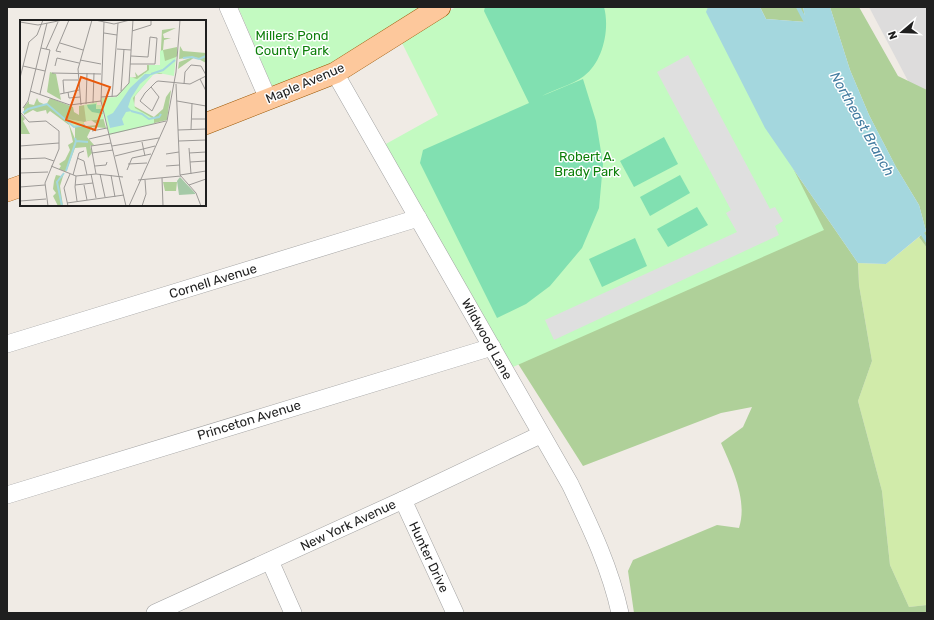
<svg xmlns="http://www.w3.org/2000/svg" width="934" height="620" font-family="Rubik,sans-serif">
	<rect width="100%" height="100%" fill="#f0ebe5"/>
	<!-- residential -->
	<path fill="#dddcdc" d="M869,7h58v110z"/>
	<!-- grass -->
	<path fill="#d1ebaa" d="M919,237l8,11v357l-18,2 -19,-42 -8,-74 -24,-90 14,-40 -13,-76 -1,-22 28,1z"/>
	<!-- forest -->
	<g fill="#afd099">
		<path d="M760,7h43l3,15 -40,-3z"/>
		<path d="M830,7h29l39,69 29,14v158l-8,-11 7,-6 -7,-26 -23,-38 -27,-52 -19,-45z"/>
		<path d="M765,128l93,135 1,22 13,76 -14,40 24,90 8,74 19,42 18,-2v8h-293l-6,-42 5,-11 84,-35 22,3c9,-28 -7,-60 -18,-85l22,-16 9,-20 -31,6 -138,53 -68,-107z"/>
	</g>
	<!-- park -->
	<g fill="#c3fac1">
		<path d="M238,7h186l-91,57 -61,22z"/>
		<path d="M456,7h256l112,223 -311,137 -129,-222 54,-30 -37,-74z"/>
	</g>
	<!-- pitch -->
	<g fill="#81e0b1">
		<path d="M485,7h119c6,22 -1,55 -20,69 -12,9 -29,13 -42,20l41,-17 13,42 7,43 -4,44 -17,40 -32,38 -24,18 -29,14 -77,-155 3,-13 106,-47 -45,-92z"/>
		<path d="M664,137l14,27 -44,23 -14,-26z"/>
		<path d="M680,175l10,18 -40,23 -10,-19z"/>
		<path d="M697,207l11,18 -40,22 -11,-18z"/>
		<path d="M635,238l12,28 -45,21 -13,-28z"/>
	</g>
	<!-- parking -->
	<path fill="#dfdfdf" d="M688,55l82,154 5,-2 8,14 -8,5 4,9 -225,105 -9,-20 192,-88 -11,-19 5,-3 -74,-138z"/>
	<!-- water -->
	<path fill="#a4d7de" d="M708,7h52l6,12 40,3 -3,-15h27l20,63 19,45 27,52 23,38 7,26 -40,33 -28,-1 -93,-135 -59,-116z"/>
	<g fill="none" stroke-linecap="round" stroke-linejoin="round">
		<!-- stream -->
		<g stroke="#a4d7de" stroke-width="4">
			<path d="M798,7l10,19"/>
			<path d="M920,230l7,11"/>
		</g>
		<!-- minor casing -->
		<g stroke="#a3a3a3" stroke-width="18">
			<g id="minor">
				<path d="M228,7l40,92"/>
				<path d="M335,73l235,411c20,42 40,83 50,129"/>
				<path d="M7,344l411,-126"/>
				<path d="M7,495l485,-148"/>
				<path d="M403,500l52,113"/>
				<path d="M270,561l23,52"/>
				<path d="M155,613l248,-113 137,-65"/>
			</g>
		</g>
		<!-- major casing -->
		<g stroke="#950" stroke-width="22">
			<g id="major">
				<path d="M205,124l130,-51 105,-66"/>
				<path d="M7,191l14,-5"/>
			</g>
		</g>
		<!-- minor -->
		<use href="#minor" stroke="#fff" stroke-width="17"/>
		<!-- major -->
		<use href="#major" stroke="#fdc89c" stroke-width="21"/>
	</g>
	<g text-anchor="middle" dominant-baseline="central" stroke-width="3" stroke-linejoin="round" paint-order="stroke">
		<!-- park labels -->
		<g font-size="13" fill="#0d7f0a" stroke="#fff">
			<text x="292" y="35">Millers Pond<tspan x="292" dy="15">County Park</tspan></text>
			<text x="587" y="156">Robert A.<tspan x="587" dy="15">Brady Park</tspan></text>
		</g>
		<!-- street labels -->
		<g font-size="13" fill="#1f1f1f" stroke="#fff">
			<text transform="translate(305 83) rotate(-23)">Maple Avenue</text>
			<text transform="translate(213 281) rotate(-17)">Cornell Avenue</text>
			<text transform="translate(487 339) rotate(61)">Wildwood Lane</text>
			<text transform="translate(249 420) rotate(-17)">Princeton Avenue</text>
			<text transform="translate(348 525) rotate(-25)">New York Avenue</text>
			<text transform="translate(429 557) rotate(65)">Hunter Drive</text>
		</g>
		<!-- water labels -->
		<g font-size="14" font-style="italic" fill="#437ca0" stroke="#fff">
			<text transform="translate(862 124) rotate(61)">Northeast Branch</text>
		</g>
	</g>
	<!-- overview -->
	<g transform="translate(20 20)">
		<rect width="186" height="186" fill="#f0ebe5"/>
		<path d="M47,99l17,3v3l-10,2z" fill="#d1ebaa"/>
		<path d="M156,8l-13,6 1,4h7l-7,2 -1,10 14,-3v9l-15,18 -17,-1 -18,19 -12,5 14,-13 1,-6 6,-1 -1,-5 3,4 9,-6v-5l13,1 2,-36zM160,26l3,5 23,2v10l-11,-6 -17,12 1,-7 14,-5 -14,2zM30,52l6,2 5,26 -14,-8zM132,55l-17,21 -1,10 20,11 9,-8 3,-12 5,-7 -4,30 -29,7 -10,-20 12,-23zM17,78l2,4 7,3 4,-7 23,9 1,5 5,3v-9l6,-1 18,12 3,11 -14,-1 -5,10 7,8 -4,1 2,7 -4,5 -2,-11 -11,1 -9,24 -7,-3 2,-3 -2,-2 6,-4 5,-10 -2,-5 5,-3 -4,-17 -19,-14 -3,3 -1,-4 -9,2 -4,-2 -9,5v-8l5,-6v3l5,1zM47,99l17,3 7,-2 7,5 -23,2v12zM0,93l5,6 -2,2 7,13h-10zM44,153l-4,13 3,20h-5l-5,-10 3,-3 -3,-4 1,-8 2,-6 5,1zM143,162h14l-1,9h-11z" fill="#afd099" fill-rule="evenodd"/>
		<path d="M160,157l15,16v1l-16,1 -2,-14z" fill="#a5c9a7"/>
		<path d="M143,30l2,11 11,-4 -2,19 -15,-3 -6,2 -20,23 2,10 19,11v5l-45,11 -8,-37 16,-1 12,-14 1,-6 7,2 12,-9v-5h11v-14zM77,82v3h4l3,14 -18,2 -2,-16z" fill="#c3fac1"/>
		<path d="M76,84v5h5l2,5 -11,-2 -4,-4 -1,-3z" fill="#81e0b1"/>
		<path d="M125,54h7l-12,10 -9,14 -3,9 4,4 -6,1 -4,7 2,6 -14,3 -3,-12 6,-3 17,-25z" fill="#a4d7de"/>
		<path fill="none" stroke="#a4d7de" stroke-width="2" d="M163,38l9,-1 7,2 7,-3M131,54l12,-4 12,-10M111,91l11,3 7,5 10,-2 2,-3M3,93l5,-4 19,-5 27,23 11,-2M55,118l1,3 12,1M46,151l10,-30M42,186l-5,-24 7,-9"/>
		<path fill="none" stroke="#9c9996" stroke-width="1" d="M75,0l19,4 16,-4M0,2l18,3 25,-5M84,2l-3,79 25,105M112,11l19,-6v-5M84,13l13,2M40,23l23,7M26,29l12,-27M97,29l14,1M41,32l-5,-1 13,-31M60,40l21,4M110,44h25l2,-26 -7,-1 -2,20 -17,-1M3,46l22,5M35,46l2,-8 22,5M32,53l49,1M0,58l9,-36 8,-7 6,-15M180,59l6,12M156,64l4,91 16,18 5,13M164,64l1,-12 6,-7 10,1 5,9M131,67l8,10 -7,14 -12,-10 5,-8 11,-11 2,-1 32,3 16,-8M10,71l40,14 31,-4M101,71l3,-42M48,72l1,6 11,-1M44,73l-1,-13h15M20,74l10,-44 -9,-2M40,74l19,-4M81,77l16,-1 12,-13 4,-63M92,77l6,-74M157,81l29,5M73,83l1,-30M66,84l1,-31M61,85l-3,-36 14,-49M3,88l5,-7 19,-78M0,92l9,10 17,-1 13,10v18l-14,34 3,23M172,99h14M158,110l28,-1M171,110l1,-27M72,111l15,-3M69,119l77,-18M159,121l27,-1M122,122l3,14M0,126l39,-3M92,126l47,-8M169,128l2,26M72,133l21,-3M169,133l17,-1M146,134l13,-2M95,136l40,-10M57,138l7,3 3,14M0,139l25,-1 9,3M170,142l16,-1M108,144l19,-1M31,146l25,10 20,-2 27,3M75,146l11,-1 1,-3M146,146l14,-1M107,150l5,-12 19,-4M0,153l28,-1M71,154l5,24M76,154l-5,-28 20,-3M80,154l5,23M53,155l6,-22 5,-2M91,155l4,22M160,155l26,-4M56,156l-1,11 2,14M142,158l1,28M118,160l43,-4M55,165l18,-2M64,165l3,15M169,165l17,-6M0,167l25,-2M0,181l26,-2M47,183l57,-8M48,186l-4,-18 6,-14M109,186l38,-85 9,-49 4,-52M122,186l4,-12 -1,-14"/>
		<path fill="#e8590c" fill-opacity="0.15" stroke="#e8590c" stroke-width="2" d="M61,57l29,10 -15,43 -29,-10z"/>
		<rect width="186" height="186" fill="none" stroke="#1f1f1f" stroke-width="2"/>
	</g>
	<!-- border -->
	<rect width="934" height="620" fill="none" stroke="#1f1f1f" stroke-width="16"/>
	<!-- north arrow -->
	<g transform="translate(902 32) rotate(251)" stroke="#ffffff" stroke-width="3" paint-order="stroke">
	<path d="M0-3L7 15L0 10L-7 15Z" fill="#1f1f1f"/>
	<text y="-6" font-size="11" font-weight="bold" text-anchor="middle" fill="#1f1f1f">N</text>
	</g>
</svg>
